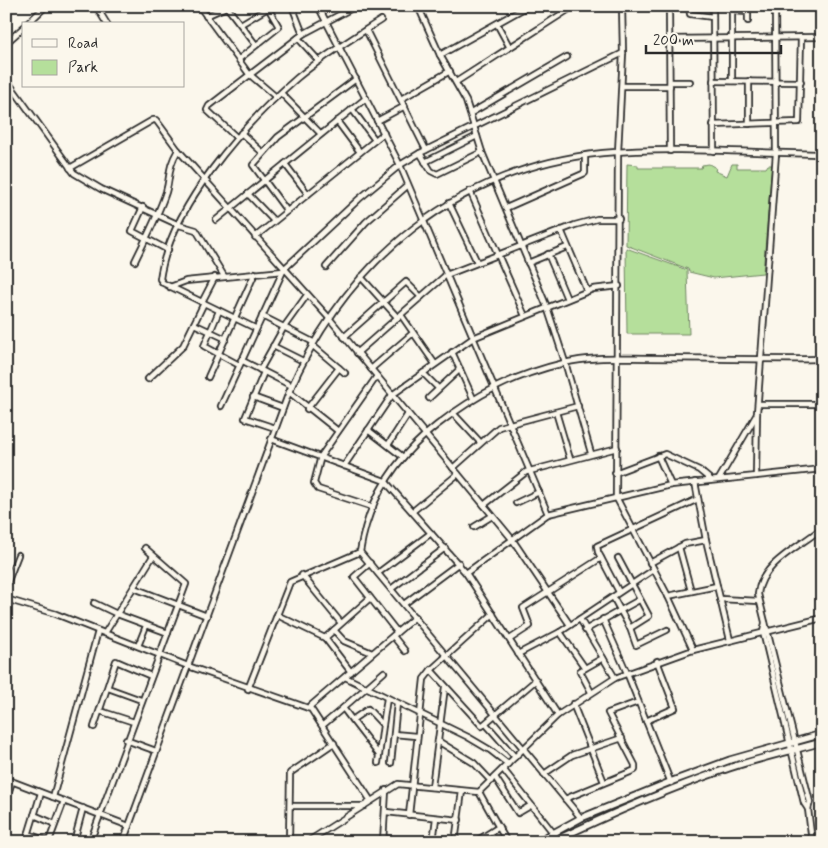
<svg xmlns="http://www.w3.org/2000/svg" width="828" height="848" font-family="Mynerve,sans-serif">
	<rect width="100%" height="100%" fill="#fbf7ec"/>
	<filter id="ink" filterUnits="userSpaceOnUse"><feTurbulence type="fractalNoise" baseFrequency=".02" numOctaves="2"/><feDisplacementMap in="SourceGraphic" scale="10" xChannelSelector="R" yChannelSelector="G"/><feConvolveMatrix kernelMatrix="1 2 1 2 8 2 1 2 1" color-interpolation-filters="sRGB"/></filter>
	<g filter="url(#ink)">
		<!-- green -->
		<g fill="#b5df9b" stroke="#708563">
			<path d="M627,164l11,1v3h63l1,-3 7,-1 7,4 -1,3 12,5 5,-12h5v4h29l2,-3h4l-9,108 -49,5 -25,-6 -1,-3 -62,-24z"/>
			<path d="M626,248l61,22 2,64h-62z"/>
		</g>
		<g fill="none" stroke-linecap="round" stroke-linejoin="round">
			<!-- minor casing -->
			<g stroke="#2b2b2b" stroke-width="8">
				<g id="minor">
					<path d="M96,6l11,18"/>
					<path d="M199,6l50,68 27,23"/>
					<path d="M292,6l11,28"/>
					<path d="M318,6l82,159 148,349"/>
					<path d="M418,6l22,49 26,46 16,51 65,155 18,55 26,91"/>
					<path d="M622,6l1,47 -5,99 -2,345 52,99 25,54"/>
					<path d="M669,6l1,145"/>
					<path d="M689,6l1,8 23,3"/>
					<path d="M713,6l1,145"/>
					<path d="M227,7l29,38"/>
					<path d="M732,11l16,1v9"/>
					<path d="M206,16l22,-10"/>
					<path d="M27,24l19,-18"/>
					<path d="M241,24l30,-18"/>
					<path d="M497,24l12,22"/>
					<path d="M366,30l60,120"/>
					<path d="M298,38l21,23"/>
					<path d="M670,39l152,-2"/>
					<path d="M6,43l18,-16"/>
					<path d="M440,55l88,-49"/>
					<path d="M239,59l40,-32 -12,-21"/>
					<path d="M6,79l68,94 27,16 78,36 17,5 28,46"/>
					<path d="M713,81l88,1"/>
					<path d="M732,81v-75"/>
					<path d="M749,81v43"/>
					<path d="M456,82l118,-76"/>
					<path d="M670,82h20"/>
					<path d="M622,86h48"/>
					<path d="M281,93l40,41"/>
					<path d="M401,99l49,-28"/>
					<path d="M352,109l23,31"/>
					<path d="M471,113l96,-56"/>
					<path d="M337,121l23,31"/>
					<path d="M377,121l28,-15"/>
					<path d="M713,125l86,-3 2,-85"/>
					<path d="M241,133l21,19"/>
					<path d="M236,137l-29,-27 2,-4 94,-72 53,-28"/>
					<path d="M420,153l11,18 6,3 45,-22"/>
					<path d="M425,162l52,-26"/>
					<path d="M285,164l23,30"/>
					<path d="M70,168l83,-48h3l22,30 151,168 183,221 58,86"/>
					<path d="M470,191l55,125"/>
					<path d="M248,194l26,27"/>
					<path d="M449,203l28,59"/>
					<path d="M143,207l-11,24 36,19"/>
					<path d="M506,208l79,-35v-17"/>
					<path d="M287,211l-34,-46 25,-28 78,-58"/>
					<path d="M216,220l150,-122"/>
					<path d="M561,230l26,61"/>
					<path d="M255,237l129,-104"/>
					<path d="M548,254l19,45"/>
					<path d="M135,261c11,-23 23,-45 31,-69 5,-17 1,-23 12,-42"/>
					<path d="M528,263l39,-16"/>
					<path d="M326,267l40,-45 41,-36"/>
					<path d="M361,277l37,41"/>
					<path d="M170,287l16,-6 97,-10"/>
					<path d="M202,302l13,-25"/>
					<path d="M219,311l-15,35 35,19"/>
					<path d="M401,315l34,49"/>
					<path d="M262,316l51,26"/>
					<path d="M194,324l32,15"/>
					<path d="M255,328l-92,-45 -3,-4c10,-72 84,-155 137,-201 26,-22 56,-40 84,-58"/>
					<path d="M344,337l62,-55 15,15"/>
					<path d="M312,345l33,28"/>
					<path d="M273,346l30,15"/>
					<path d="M452,352l21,46"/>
					<path d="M357,353l89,-78 129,-50 22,-6h22"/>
					<path d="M241,360l51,26"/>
					<path d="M371,369l42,-36"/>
					<path d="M260,370l24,-43 23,-32"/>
					<path d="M264,372l-19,46 30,10"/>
					<path d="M423,373l15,15"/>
					<path d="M208,377l47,-104"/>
					<path d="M148,379l35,-33 21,-43"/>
					<path d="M289,392l49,39"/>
					<path d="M253,397l30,11"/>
					<path d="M429,398l31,-29"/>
					<path d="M759,404h63"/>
					<path d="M221,406l63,-137 75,-70 41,-34 20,-12 203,-100"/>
					<path d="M307,409l32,-41"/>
					<path d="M556,412l14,47"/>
					<path d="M453,413l27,29"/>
					<path d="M368,430l35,27"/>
					<path d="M271,439l114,42 81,92 92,142"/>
					<path d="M388,445l20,-31"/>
					<path d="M658,456l13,29"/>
					<path d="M344,466l48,-71 81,-57 120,-49 26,-3"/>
					<path d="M453,468l46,-41 79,-21"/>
					<path d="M615,473l50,-19 34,16 12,10"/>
					<path d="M756,476l1,-63 19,-260 -1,-147"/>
					<path d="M719,479l38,-65"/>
					<path d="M695,482l11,58 24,100"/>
					<path d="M516,503l23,-11"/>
					<path d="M484,505l42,-33 91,-24"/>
					<path d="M373,507l-55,-18 -4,-6 7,-27 56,-80"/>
					<path d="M413,511l45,-37"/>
					<path d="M474,527l18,-11"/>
					<path d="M679,547l12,44"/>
					<path d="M618,558l31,58 -19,12"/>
					<path d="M370,563l-16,14 43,55"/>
					<path d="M650,563l35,-19 21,-4"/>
					<path d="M378,573l53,-40"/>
					<path d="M466,573l82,-59 123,-29 151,-16"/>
					<path d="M302,575l39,48"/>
					<path d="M6,586l12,-31"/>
					<path d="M134,588l73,28"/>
					<path d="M391,589l54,-41"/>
					<path d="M619,592l-21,-40 -1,-6 101,-47"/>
					<path d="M668,596l49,-10"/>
					<path d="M613,597l17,31 6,17 31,-15"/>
					<path d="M6,599l50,15 132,52 123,43 60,92"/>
					<path d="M720,599l39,2"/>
					<path d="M94,603l23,11 51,19"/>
					<path d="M404,604l55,-41"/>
					<path d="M277,615l48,23 26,34"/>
					<path d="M580,619l35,59"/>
					<path d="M603,619l24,54 44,110"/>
					<path d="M765,623l-2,9 41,171 4,6"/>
					<path d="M334,630l10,11 28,12"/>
					<path d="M585,630l54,-30"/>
					<path d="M560,632l25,36"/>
					<path d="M105,633l48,-77"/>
					<path d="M393,636l12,15"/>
					<path d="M325,638l45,-40"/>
					<path d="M510,639l20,-13 -7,-18 78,-50"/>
					<path d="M138,646l8,-20"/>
					<path d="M518,654l42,-22 93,-62"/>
					<path d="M431,670l51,56 54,-46"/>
					<path d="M345,677l123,60 22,13 18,14"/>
					<path d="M108,688l33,12"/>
					<path d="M248,689l42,-107 70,-30"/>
					<path d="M591,692l-11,-21 23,-13"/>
					<path d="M573,704l31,78"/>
					<path d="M308,708l107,-91"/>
					<path d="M100,711l34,11"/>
					<path d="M352,720l-9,-12 41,-36"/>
					<path d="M646,721l29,-13 -18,-47"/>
					<path d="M486,724l29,33"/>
					<path d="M323,725l20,-17"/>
					<path d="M383,725l4,-27"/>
					<path d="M94,727l22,-66 35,15"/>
					<path d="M394,734l22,2"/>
					<path d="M126,740l30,11"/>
					<path d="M438,741l36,22 17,18"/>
					<path d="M378,763l5,-38 -15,-16 -16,11 27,35"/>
					<path d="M391,763l6,-60"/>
					<path d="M503,769l55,70"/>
					<path d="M544,774l28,-19 50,-17"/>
					<path d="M495,777l23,36 12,-7"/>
					<path d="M6,779l123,47"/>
					<path d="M432,787l13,-100"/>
					<path d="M479,792l28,50"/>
					<path d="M53,797l45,-166"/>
					<path d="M6,799l6,-17"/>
					<path d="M565,799l70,-29v-5l-27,-52 30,-11"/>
					<path d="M291,806h73"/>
					<path d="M386,812l73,8"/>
					<path d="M34,815l21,9"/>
					<path d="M409,815l15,-136 7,-9 62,-56"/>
					<path d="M581,818l-221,-266c8,-52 36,-95 77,-127 40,-31 77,-50 127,-62 27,-7 56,-5 84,-5 58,0 116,2 174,1"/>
					<path d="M28,834l22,8"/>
					<path d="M383,838l23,4"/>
					<path d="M49,841l15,-40"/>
					<path d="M26,842l15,-49"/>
					<path d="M74,842l9,-34"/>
					<path d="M90,842l96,-258 -41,-36"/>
					<path d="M123,842l166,-450c58,-132 168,-224 314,-239 72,-7 146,0 219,1"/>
					<path d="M289,842l1,-69 44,-30"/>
					<path d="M307,842l91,-58 81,8 79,-77 57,-37 78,-28 129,-32"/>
					<path d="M383,842l3,-52"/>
					<path d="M433,842l3,-24"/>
					<path d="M455,842l7,-51"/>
					<path d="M475,842l24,-15"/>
					<path d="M812,842l-4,-33 2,-7 -52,-208c3,-31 43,-48 64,-66"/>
				</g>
			</g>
			<!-- major casing -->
			<g stroke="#2b2b2b" stroke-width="9">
				<g id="major">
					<path d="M537,842l44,-24 89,-36 60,-22 92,-26"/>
					<path d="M552,842c58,-28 116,-53 177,-74 30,-10 62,-17 93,-26"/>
				</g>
			</g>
			<!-- minor -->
			<use href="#minor" stroke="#fbf7ec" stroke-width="4.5"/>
			<!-- major -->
			<use href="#major" stroke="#fbf7ec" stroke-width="5.5"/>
		</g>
	</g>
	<!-- margin -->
	<rect width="828" height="848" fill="none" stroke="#fbf7ec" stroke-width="25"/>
	<rect x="12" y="12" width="803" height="823" fill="none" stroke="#2b2b2b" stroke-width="2" filter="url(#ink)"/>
	<!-- legend -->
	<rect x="22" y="22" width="162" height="65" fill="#fbf7ec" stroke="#a8a59f"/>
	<rect x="32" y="39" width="25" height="8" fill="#fbf7ec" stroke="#a8a59f"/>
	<text x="68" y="48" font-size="15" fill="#2b2b2b">Road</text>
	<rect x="32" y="60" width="25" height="15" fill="#b5df9b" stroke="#a8a59f"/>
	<text x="68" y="72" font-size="15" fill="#2b2b2b">Park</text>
	<!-- scale -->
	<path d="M646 45v8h135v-8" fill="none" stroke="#2b2b2b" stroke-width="2.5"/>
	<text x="653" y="45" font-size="15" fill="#2b2b2b" stroke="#fbf7ec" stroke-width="4" paint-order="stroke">200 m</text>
</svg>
